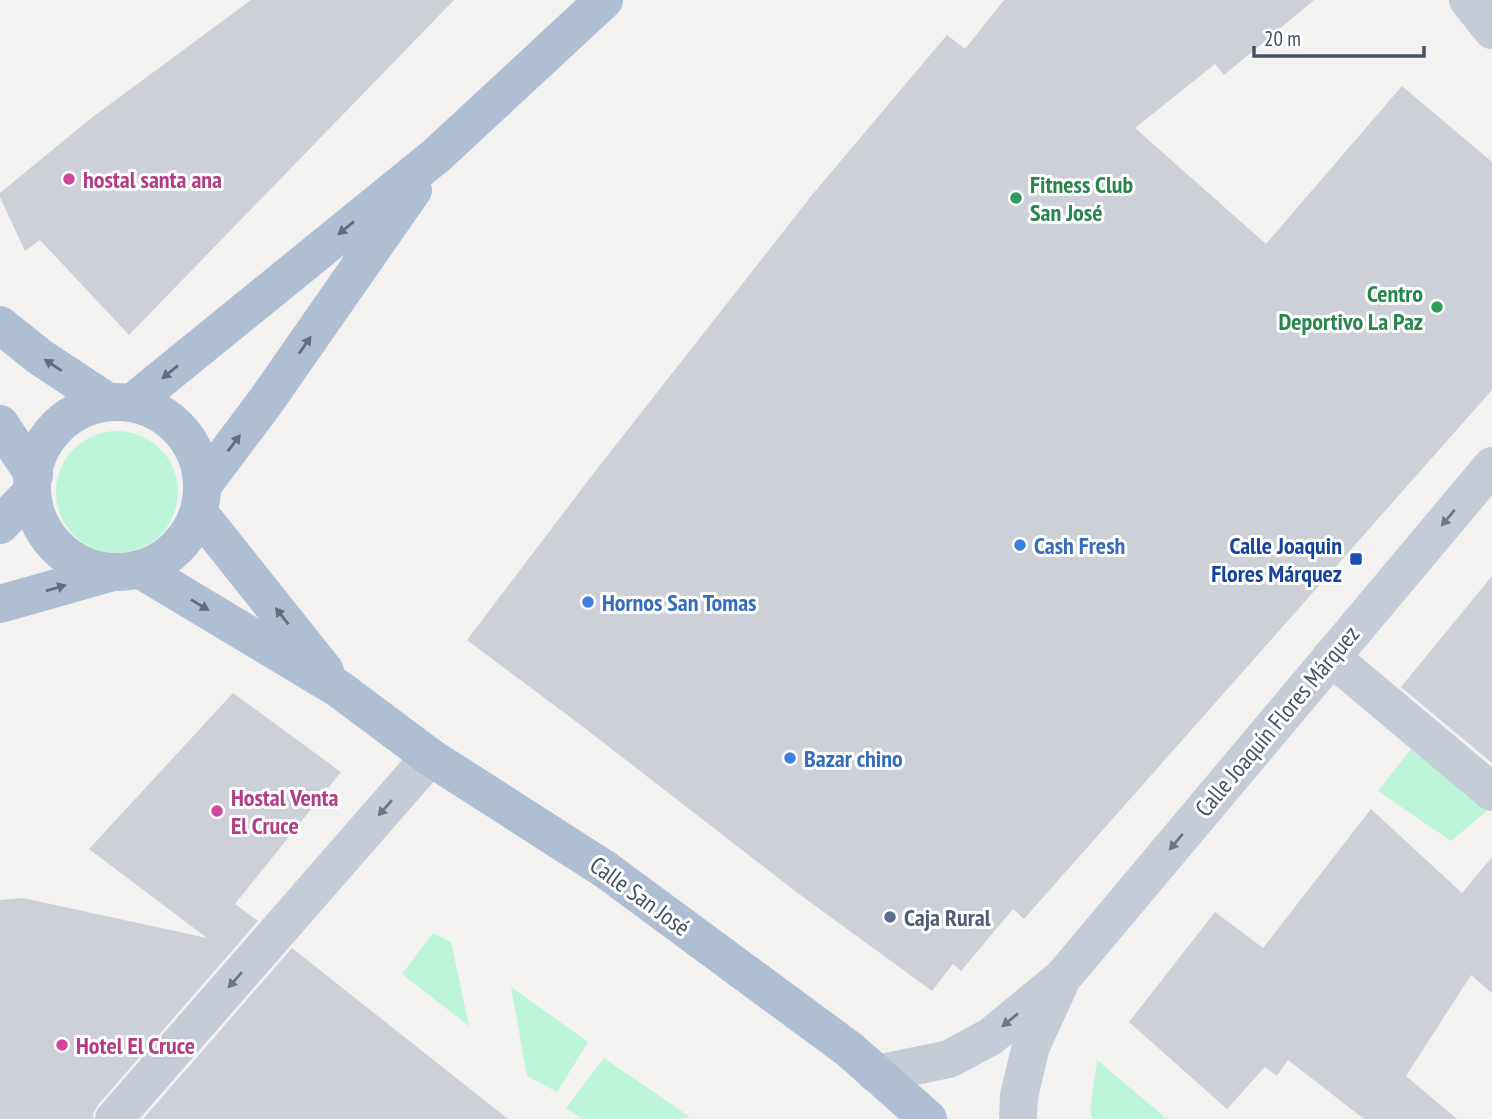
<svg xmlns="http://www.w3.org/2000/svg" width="1492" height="1119" font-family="'PT Sans Narrow',sans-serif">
	<rect width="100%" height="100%" fill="#f4f1f1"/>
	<!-- green -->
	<g fill="#bcf5d7">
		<circle cx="117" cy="492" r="61"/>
		<path d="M1411,749l77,61 -37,31 -73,-50z"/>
		<path d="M433,933l18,9 18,84 -67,-52z"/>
		<path d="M511,987l77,55 -31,50 -30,-16z"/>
		<path d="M604,1058l86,59 -13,2h-95l-16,-11z"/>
		<path d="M1097,1060l70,59h-74l-3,-7z"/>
	</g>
	<!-- building -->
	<g fill="#cdd0d6">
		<path d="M251,0h203l-325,335 -89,-95 -15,11 -25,-54v-4l90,-74z"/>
		<path d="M1004,0h310l-90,75 -9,-11 -80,64 131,116 136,-158 90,76v228l-468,529 -11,-10 -52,62 -8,-7 -21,27 -137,-100 -213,-165 -115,-86 126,-166 219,-279 135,-160 18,14z"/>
		<path d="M1492,576v187l-91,-76z"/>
		<path d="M233,693l108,79 -106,132 23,17 -160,184 -5,9v5h-93v-219l23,-2 184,40 -118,-89z"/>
		<path d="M1371,809l91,84 30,-36v136l-21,-18 -65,101 51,43h-93l-76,-59 -11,16 -12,-9 -38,42 -98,-87 86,-110 48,36z"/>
		<path d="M292,948l216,171h-365z"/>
	</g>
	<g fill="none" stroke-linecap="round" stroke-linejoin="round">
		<!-- minor -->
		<g stroke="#c4ccd7" stroke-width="38">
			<path d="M1468,0l24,30"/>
			<path d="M1331,657l161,135"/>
			<path d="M876,1074l73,-15 41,-22 73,-60 429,-511"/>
			<path d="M114,1119l316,-362"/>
			<path d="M1018,1119l1,-23 12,-50 28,-61"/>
		</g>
		<!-- major -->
		<g stroke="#aebed3" stroke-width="38">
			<path d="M0,325l40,32 68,45"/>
			<path d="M133,402l304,-247 167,-155"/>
			<circle cx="117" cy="487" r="85"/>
			<path d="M0,424l34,51"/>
			<path d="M203,485l63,-84 147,-211"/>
			<path d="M199,513l126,158"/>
			<path d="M0,525l32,-33"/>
			<path d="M141,570l198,119 91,68 176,113 244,180 78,69"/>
			<path d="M0,604l113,-32"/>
		</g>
	</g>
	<!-- one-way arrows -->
	<defs><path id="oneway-solid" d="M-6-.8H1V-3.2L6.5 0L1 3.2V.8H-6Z" transform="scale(1.75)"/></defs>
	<g fill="#606d7e">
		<use href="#oneway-solid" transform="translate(346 228) rotate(141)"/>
		<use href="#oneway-solid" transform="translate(305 345) rotate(-55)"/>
		<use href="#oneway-solid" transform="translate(53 365) rotate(-146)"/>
		<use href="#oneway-solid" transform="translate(170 372) rotate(141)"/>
		<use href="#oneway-solid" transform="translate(234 443) rotate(-53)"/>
		<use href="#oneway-solid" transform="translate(56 588) rotate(-16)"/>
		<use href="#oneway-solid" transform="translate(200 605) rotate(31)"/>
		<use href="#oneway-solid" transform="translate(282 616) rotate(-128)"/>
	</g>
	<g fill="#6c7784">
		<use href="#oneway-solid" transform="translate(1448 518) rotate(130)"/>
		<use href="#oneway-solid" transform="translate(385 808) rotate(131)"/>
		<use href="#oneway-solid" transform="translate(1176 842) rotate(130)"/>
		<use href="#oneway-solid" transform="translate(235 980) rotate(131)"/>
		<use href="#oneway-solid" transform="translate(1010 1020) rotate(141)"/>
	</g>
	<!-- markers -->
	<g fill="#d1479c" stroke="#fff" stroke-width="2.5">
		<circle cx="69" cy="179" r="7"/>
		<circle cx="217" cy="811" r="7"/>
		<circle cx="62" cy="1045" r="7"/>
	</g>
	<g fill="#2e9e5b" stroke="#fff" stroke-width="2.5">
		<circle cx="1016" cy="198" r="7"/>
		<circle cx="1437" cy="307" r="7"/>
	</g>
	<g fill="#3f7fe0" stroke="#fff" stroke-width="2.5">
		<circle cx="1020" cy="545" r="7"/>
		<circle cx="588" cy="602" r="7"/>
		<circle cx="790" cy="758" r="7"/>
	</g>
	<rect fill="#1a4fb4" stroke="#fff" stroke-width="2.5" x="1349" y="552" width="14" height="14" rx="3.5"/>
	<circle fill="#5c6f8a" stroke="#fff" stroke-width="2.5" cx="890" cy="917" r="7"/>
	<g text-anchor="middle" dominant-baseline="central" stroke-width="6" stroke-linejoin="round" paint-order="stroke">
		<!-- hotel labels -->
		<g font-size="24" font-weight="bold" fill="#b23c85" stroke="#fff" text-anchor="start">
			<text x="83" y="179">hostal santa ana</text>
			<text x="231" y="797">Hostal Venta<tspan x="231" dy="28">El Cruce</tspan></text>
			<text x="76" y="1045">Hotel El Cruce</text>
		</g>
		<!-- leisure labels -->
		<g font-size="24" font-weight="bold" fill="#27864d" stroke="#fff" text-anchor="start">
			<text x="1030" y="184">Fitness Club<tspan x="1030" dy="28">San José</tspan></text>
			<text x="1423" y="293" text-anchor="end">Centro<tspan x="1423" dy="28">Deportivo La Paz</tspan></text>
		</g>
		<!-- shop labels -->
		<g font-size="24" font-weight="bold" fill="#366cbe" stroke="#fff" text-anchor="start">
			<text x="1034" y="545">Cash Fresh</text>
			<text x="602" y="602">Hornos San Tomas</text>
			<text x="804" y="758">Bazar chino</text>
		</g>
		<!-- transit labels -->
		<g font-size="24" font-weight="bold" fill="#164399" stroke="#fff" text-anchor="end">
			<text x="1342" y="545">Calle Joaquin<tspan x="1342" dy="28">Flores Márquez</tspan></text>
		</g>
		<!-- street labels -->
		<g font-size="24" fill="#465261" stroke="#fff">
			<text transform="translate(1277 721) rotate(-50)">Calle Joaquín Flores Márquez</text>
			<text transform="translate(640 896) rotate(36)">Calle San José</text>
		</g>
		<!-- service labels -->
		<g font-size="24" font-weight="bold" fill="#4e5e75" stroke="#fff" text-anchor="start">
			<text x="904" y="917">Caja Rural</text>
		</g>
	</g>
	<!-- scale -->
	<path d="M1254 46v10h170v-10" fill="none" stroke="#465261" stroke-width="3.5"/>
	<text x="1264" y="46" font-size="21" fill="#465261" stroke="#ffffff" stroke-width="5" paint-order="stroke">20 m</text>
</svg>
